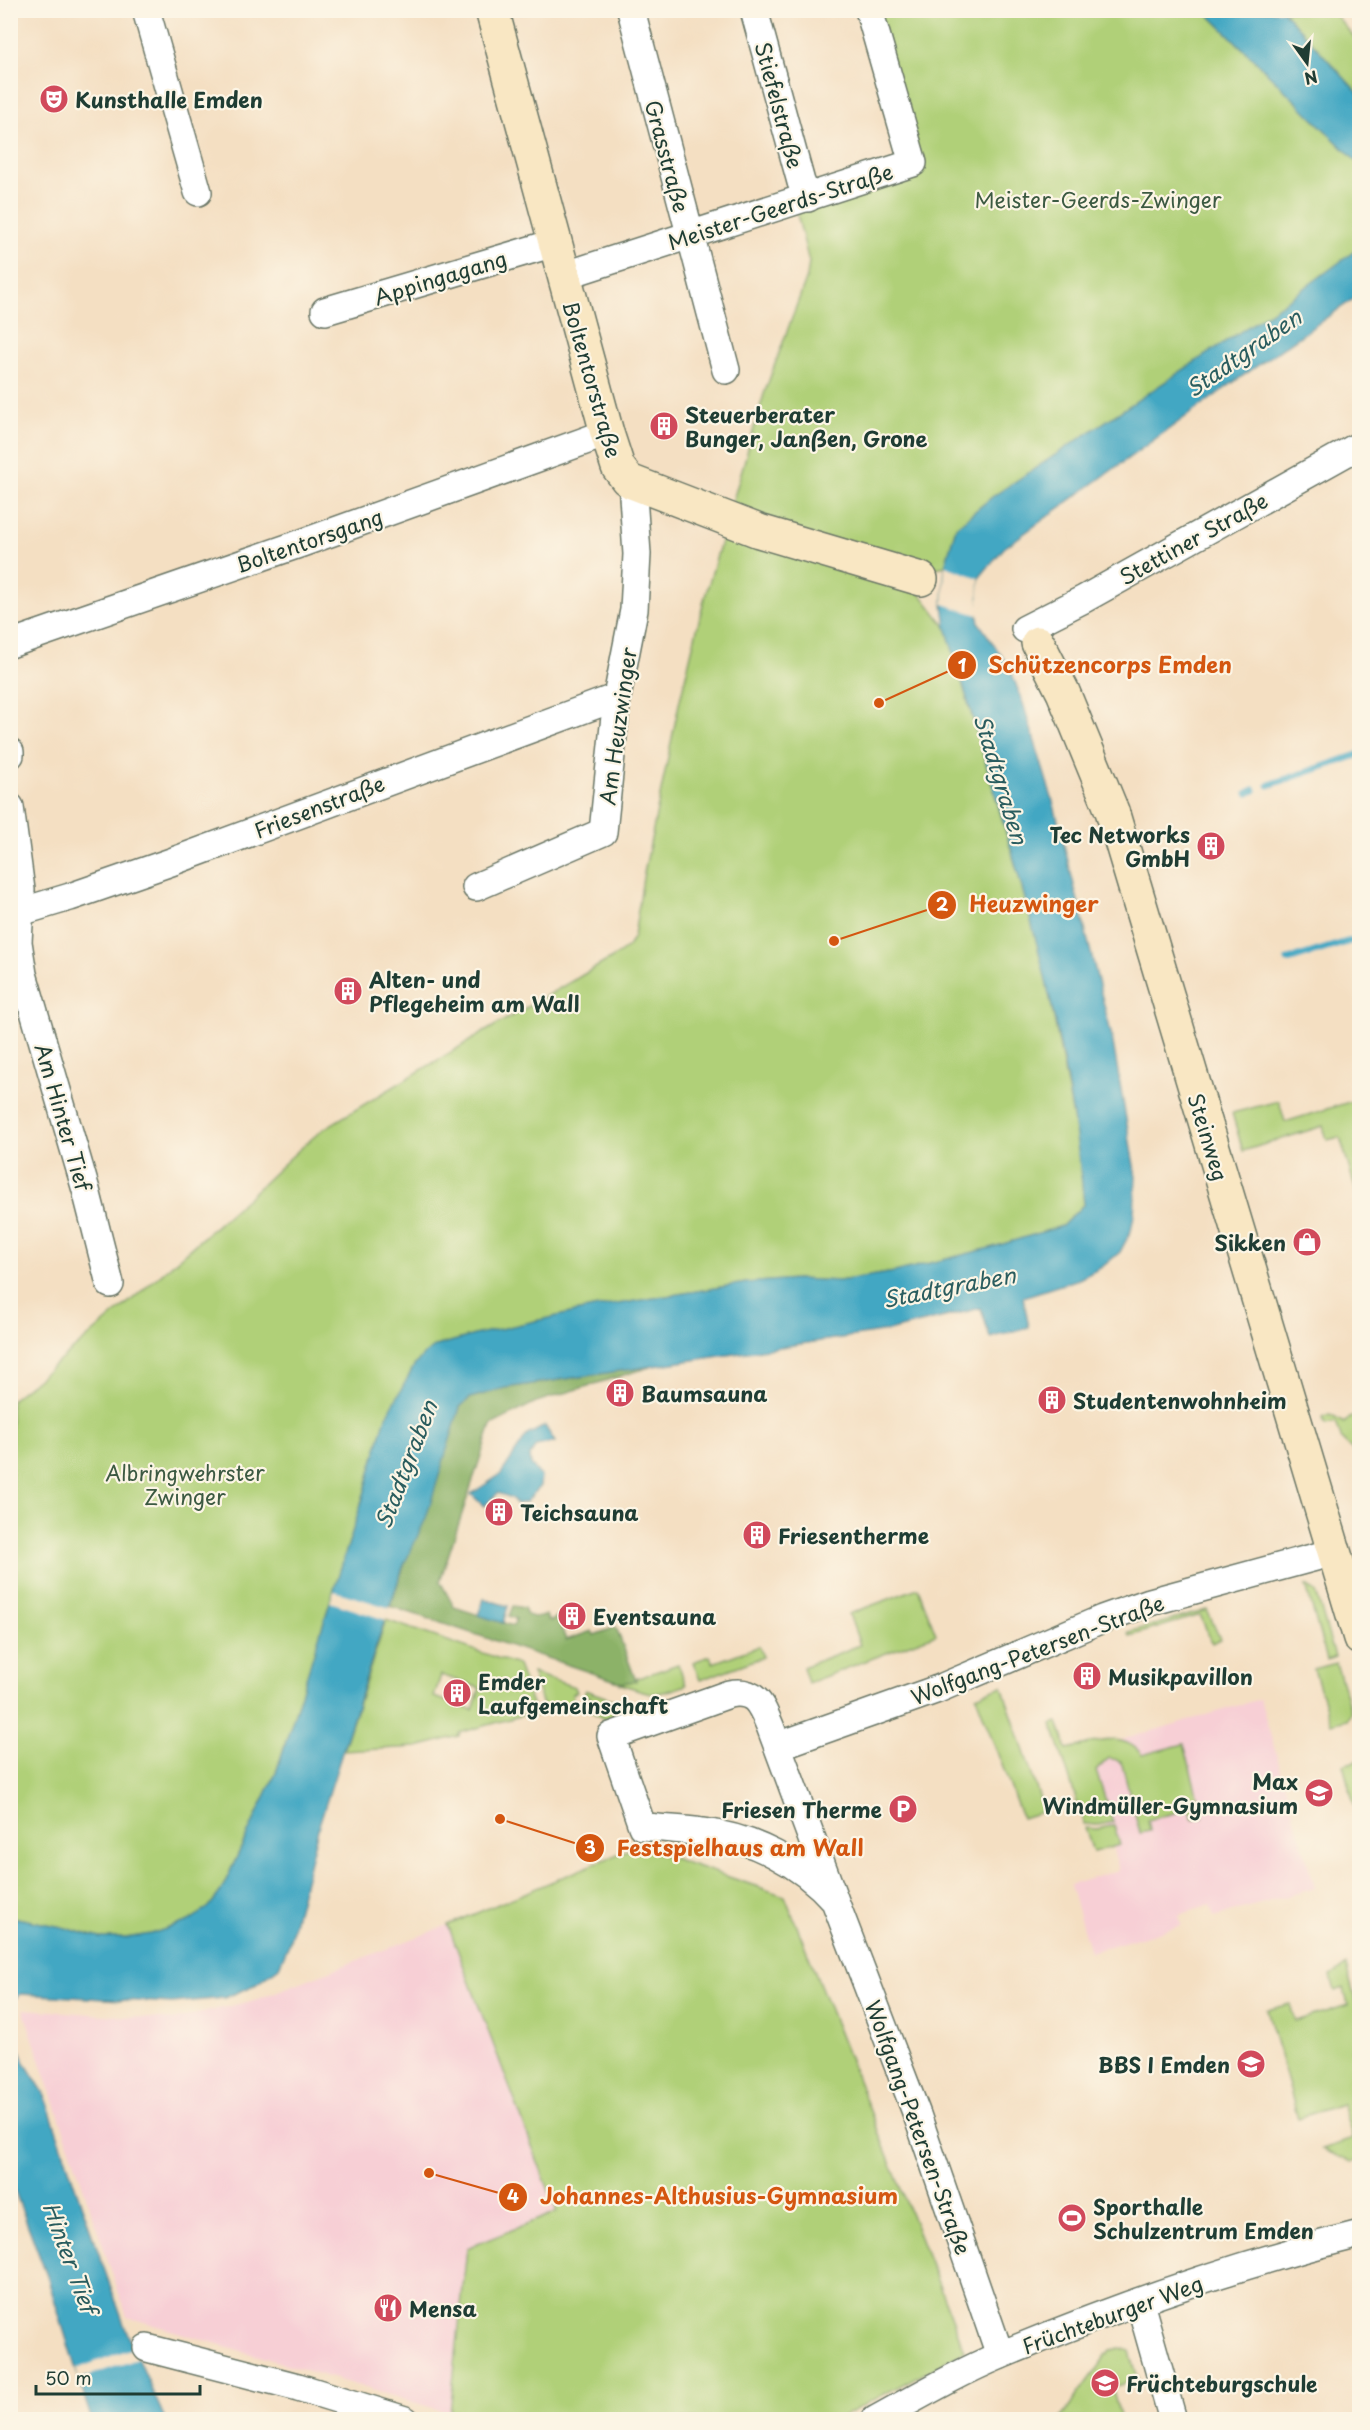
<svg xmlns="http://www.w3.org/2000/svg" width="1370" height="2430" font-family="'Playpen Sans',sans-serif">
	<rect width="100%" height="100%" fill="#fcf5e5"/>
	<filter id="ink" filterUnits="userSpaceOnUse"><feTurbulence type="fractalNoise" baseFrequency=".0167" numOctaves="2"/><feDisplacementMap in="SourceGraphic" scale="12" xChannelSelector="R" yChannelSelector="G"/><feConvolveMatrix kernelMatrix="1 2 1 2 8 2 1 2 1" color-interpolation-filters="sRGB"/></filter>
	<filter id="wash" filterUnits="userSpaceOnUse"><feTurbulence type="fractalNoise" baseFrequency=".008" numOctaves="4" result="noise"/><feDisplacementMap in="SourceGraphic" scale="24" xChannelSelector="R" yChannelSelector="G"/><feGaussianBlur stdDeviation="1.35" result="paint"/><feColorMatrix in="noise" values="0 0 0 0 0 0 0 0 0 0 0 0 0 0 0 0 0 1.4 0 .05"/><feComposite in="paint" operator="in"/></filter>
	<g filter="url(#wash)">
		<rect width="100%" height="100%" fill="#f4dfc2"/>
		<!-- built -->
		<g fill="#f7cfd5">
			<path d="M1260,1699l55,189 -101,29 -4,-12 -31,10 3,10 -92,27 -20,-67 49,-15 -35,-119z"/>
			<path d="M448,1925l110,287 -91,36 -17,165 -323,-96 -104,-308 150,11 82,-20z"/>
		</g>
		<!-- green -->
		<g fill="#b0d078" stroke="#688656" stroke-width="1.5" fill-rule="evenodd">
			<path d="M869,11h336l154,153v84l-68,50 -299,199 -36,30 -11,39 -39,9 40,52 80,274 19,71 34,176 5,56 -22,22 -72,22 -95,24 -56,9 -43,-2 -50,4 -153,25 -115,26 -42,12 -51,74 -22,78 -87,275 -55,118 -12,16 -20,14 -38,13 -25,4h-26l-38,-11 -51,-10v-517c80,-63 156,-131 233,-199 27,-24 52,-51 81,-73l171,-103 116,-67 16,-11 6,-11 9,-58 36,-174 25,-104 60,-206 43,-117 2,-15 -15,-60 119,-39z"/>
			<path d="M1283,11h49l27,32v51z"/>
			<path d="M1359,1099v102l-19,-64 -13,3 -4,-14 -80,25 -11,-38 47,-12 6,21z"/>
			<path d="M1330,1415l14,8 5,-5 7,-2 3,2v38l-17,-16 -6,-17 -11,2 -2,-7z"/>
			<path d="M1306,1586l10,6 19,65 -8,3z"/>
			<path d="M918,1588l18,46 -128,49 -5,-16 57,-22 -11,-31z"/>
			<path d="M1207,1610l13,29 -8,4 -12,-28 -70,21 -1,-4z"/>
			<path d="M386,1620l132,45 18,50 -4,1 -1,-3 -72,20v3l-42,11 -74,4zM441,1675l39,13 -7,22 -39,-13z"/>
			<path d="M759,1646l4,11 -63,23 -7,-18 17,-6 3,7z"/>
			<path d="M1336,1663l15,49 -4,8 -16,4 -17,-55z"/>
			<path d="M678,1664l8,21c-33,12 -32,10 -65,-1z"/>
			<path d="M532,1673l43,14 2,5 -5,2 2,8 3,-1 2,6h-23l-11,4z"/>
			<path d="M1002,1686l42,125 -22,7 -46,-122z"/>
			<path d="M585,1690l66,23 -34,14 -30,-18 -1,-4 5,-1 -2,-8 -4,1z"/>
			<path d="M1058,1722l9,27c26,-6 57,-19 75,6l42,-11 19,73 -10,2 -4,-10 -41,11 2,11 -10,2 -19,-72 -12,-3 -13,13 17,51 -15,3 -14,-1 -32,-100z"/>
			<path d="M1359,1760h1l-1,62 -16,-57z"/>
			<path d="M1114,1825l6,20 -27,7 -8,-24 13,1z"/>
			<path d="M637,1846l148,50 180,455 -127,68 -366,1 -22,-7 17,-165 90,-36 -109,-287z"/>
			<path d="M1346,1966l13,48v145l-8,3 -29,-13 31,-10 -11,-35 -44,14 -31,-108 23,-6 5,17 53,-16 -4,-17 -9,3 -4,-15z"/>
			<path d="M1120,2348l10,3 8,29 -26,7 9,32h-61l50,-69z"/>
		</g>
		<!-- forest -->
		<path fill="#8cb268" stroke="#56784e" stroke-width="1.5" d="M653,1366l-117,36 -45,23 -51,156 14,26 59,19 3,-7 -7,-3 4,-10 11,2 3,7 7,2 12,-2 2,5 4,1 5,-5 9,24 26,-9 2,4 22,-8 20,54 -14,2 -232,-77 70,-199 10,-9 35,-10z"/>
		<!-- water -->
		<g fill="#43a7c3" stroke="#31727c" stroke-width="1.5">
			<path d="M1205,11h78l76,83v70z"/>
			<path d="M1359,248v47l-125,87 -230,166 -25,30 -2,33 2,12 31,45 14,38 30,99 58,232 24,140 -2,38 -3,16 -11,21 -18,15 -23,12 -56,18 6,30 -39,11 -9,-30 -93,23 -383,57 -35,10 -10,9 -34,111 -23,49 -27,79 -57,179 -30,119 -10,23 -24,18 -31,13 -52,5 -151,-9 -10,7v-84l51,10 38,11h26l25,-4 38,-13 20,-14 12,-16 55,-118 87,-275 22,-78 29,-54 9,-11 13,-9 42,-12 115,-26 153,-25 50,-4 43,2 56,-9 95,-24 72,-22 22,-22c-18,-197 -83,-387 -138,-577l-3,-23 2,-38 11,-39 36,-30 299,-199z"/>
			<path d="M545,1426l10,16 -19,4 -6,9 1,10 10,11 -1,10 -14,16 -10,2 -4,-6 -14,-5 -14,13 -13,-12 30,-20 26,-39z"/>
			<path d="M484,1599l24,7 -5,17 -25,-8z"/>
			<path d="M10,2017l3,13 12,33 19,30 31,93 52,147 38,86h-73l-2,-4 -43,-139 -36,-95z"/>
		</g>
		<!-- pier -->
		<g fill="#f4dfc2">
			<path d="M945,566l34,12 -1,37 -35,-11z"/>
			<path d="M334,1591l56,17 -4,12 -56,-18z"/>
			<path d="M133,2346l5,13 -59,20 -3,-10 54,-20z"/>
		</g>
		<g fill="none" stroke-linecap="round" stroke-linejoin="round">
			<!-- stream -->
			<g stroke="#43a7c3" stroke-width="7">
				<path d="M1269,785l91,-31"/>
				<path d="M1248,793l6,-3"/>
				<path d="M1288,960l72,-22"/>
			</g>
		</g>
	</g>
	<g filter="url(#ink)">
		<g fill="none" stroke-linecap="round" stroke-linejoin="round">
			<!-- street casing -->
			<g stroke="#6a7666" stroke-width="30">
				<g id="street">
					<path d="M146,10l52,182"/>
					<path d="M631,10l95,360"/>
					<path d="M754,10l47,172 7,16"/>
					<path d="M563,276l350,-113 -44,-153"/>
					<path d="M325,311l229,-68"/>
					<path d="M1025,629l59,-30 276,-154"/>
					<path d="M10,644l292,-101 305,-110"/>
					<path d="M10,752v3"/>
					<path d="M10,807l11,83 -3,52 5,32 63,216 24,94"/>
					<path d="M476,887l127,-55 14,-135 17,-87 3,-56 -5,-72"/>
					<path d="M20,912l50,-15 101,-35 446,-165"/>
					<path d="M778,1746l160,-57 164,-70 48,-17 184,-50"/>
					<path d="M834,1900c-33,-37 -82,-63 -132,-68 -20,-3 -40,-3 -60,-6l-31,-90 118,-42c27,-5 32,11 41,32l68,183 78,203 84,243"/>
					<path d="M1140,2303l33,117"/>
					<path d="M147,2348l151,39 107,33"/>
					<path d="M875,2420c42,-23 83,-47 126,-65 115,-48 238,-91 359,-121"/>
				</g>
			</g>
			<!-- secondary casing -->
			<g stroke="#6a7666" stroke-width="36">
				<g id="secondary">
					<path d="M492,10l115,423 11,34 9,12 5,3 127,49 162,48"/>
					<path d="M1038,643l25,49 49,119 248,827"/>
				</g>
			</g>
			<!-- street -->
			<use href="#street" stroke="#fff" stroke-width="27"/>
			<!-- secondary -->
			<use href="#secondary" stroke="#f9e7c3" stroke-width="33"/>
		</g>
	</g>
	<!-- icons -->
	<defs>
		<g id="theatre-disc" transform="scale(1.5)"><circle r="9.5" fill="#d1495b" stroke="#fcf5e5"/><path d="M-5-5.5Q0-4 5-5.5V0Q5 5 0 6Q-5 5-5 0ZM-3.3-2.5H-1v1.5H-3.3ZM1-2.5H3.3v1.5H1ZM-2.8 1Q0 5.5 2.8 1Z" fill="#fff"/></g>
		<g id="building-disc" transform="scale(1.5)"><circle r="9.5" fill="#d1495b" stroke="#fcf5e5"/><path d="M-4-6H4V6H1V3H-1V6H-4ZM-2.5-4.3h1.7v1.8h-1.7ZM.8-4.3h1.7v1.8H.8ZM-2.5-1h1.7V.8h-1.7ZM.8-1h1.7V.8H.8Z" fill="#fff"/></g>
		<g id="shop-disc" transform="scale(1.5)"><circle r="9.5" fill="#d1495b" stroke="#fcf5e5"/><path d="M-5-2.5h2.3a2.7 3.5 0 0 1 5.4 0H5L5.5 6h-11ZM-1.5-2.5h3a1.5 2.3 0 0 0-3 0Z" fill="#fff"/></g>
		<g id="school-disc" transform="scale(1.5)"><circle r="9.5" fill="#d1495b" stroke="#fcf5e5"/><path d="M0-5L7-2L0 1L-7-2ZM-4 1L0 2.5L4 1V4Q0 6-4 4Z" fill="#fff"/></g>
		<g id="parking-disc" transform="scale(1.5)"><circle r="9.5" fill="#d1495b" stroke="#fcf5e5"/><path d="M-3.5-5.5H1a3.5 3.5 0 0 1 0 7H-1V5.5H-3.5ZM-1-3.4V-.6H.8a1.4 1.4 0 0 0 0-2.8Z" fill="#fff"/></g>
		<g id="stadium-disc" transform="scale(1.5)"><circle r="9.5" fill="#d1495b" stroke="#fcf5e5"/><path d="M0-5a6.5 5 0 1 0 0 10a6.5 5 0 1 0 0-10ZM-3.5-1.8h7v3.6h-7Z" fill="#fff"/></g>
		<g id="restaurant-disc" transform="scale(1.5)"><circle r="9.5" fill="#d1495b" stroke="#fcf5e5"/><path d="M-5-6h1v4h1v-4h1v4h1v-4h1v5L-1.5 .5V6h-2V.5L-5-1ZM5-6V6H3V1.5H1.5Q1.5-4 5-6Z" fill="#fff"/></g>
	</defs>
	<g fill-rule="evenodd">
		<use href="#theatre-disc" x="54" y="99"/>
		<use href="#building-disc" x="664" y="426"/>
		<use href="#building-disc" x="1211" y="846"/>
		<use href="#building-disc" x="348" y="991"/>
		<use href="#shop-disc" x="1307" y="1242"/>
		<use href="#building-disc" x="620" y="1393"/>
		<use href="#building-disc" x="1052" y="1400"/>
		<use href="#building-disc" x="499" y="1512"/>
		<use href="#building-disc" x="757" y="1535"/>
		<use href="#building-disc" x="572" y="1616"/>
		<use href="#building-disc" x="1087" y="1676"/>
		<use href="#building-disc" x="457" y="1693"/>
		<use href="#school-disc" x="1319" y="1793"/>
		<use href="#parking-disc" x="903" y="1809"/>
		<use href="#school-disc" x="1251" y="2064"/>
		<use href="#stadium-disc" x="1072" y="2218"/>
		<use href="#restaurant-disc" x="388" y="2308"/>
		<use href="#school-disc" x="1105" y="2383"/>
	</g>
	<g text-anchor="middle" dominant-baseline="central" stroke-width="4.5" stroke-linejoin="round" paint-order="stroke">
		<!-- poi labels -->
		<g font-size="21" font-weight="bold" fill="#1f3d34" stroke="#fcf5e5" text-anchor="start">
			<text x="75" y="99">Kunsthalle Emden</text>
			<text x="685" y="414">Steuerberater<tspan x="685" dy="24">Bunger, Janßen, Grone</tspan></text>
			<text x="1190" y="834" text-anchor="end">Tec Networks<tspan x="1190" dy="24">GmbH</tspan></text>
			<text x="369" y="979">Alten- und<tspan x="369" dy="24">Pflegeheim am Wall</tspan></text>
			<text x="1286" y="1242" text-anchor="end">Sikken</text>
			<text x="641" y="1393">Baumsauna</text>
			<text x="1073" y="1400">Studentenwohnheim</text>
			<text x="520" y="1512">Teichsauna</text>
			<text x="778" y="1535">Friesentherme</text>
			<text x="593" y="1616">Eventsauna</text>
			<text x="1108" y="1676">Musikpavillon</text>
			<text x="478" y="1681">Emder<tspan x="478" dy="24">Laufgemeinschaft</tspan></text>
			<text x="1298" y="1781" text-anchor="end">Max<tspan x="1298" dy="24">Windmüller-Gymnasium</tspan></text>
			<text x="882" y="1809" text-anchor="end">Friesen Therme</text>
			<text x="1230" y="2064" text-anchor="end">BBS I Emden</text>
			<text x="1093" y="2206">Sporthalle<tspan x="1093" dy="24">Schulzentrum Emden</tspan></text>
			<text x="409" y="2308">Mensa</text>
			<text x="1126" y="2383">Früchteburgschule</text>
		</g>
		<!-- street labels -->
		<g font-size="21" fill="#1f3d34" stroke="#fcf5e5">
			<text transform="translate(780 105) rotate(75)">Stiefelstraße</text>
			<text transform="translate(668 156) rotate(75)">Grasstraße</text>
			<text transform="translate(780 206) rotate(-18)">Meister-Geerds-Straße</text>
			<text transform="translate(440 277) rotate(-17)">Appingagang</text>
			<text transform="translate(593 379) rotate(74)">Boltentorstraße</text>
			<text transform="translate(1193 538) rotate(-29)">Stettiner Straße</text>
			<text transform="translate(309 540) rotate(-19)">Boltentorsgang</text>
			<text transform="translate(617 726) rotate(-82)">Am Heuzwinger</text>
			<text transform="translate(319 806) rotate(-21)">Friesenstraße</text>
			<text transform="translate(64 1117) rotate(74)">Am Hinter Tief</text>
			<text transform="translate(1209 1137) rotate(73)">Steinweg</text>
			<text transform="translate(1037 1649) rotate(-21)">Wolfgang-Petersen-Straße</text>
			<text transform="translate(919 2127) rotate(70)">Wolfgang-Petersen-Straße</text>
			<text transform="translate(1112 2314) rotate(-20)">Früchteburger Weg</text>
		</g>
		<!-- park labels -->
		<g font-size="21" fill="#3c5a42" stroke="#fcf5e5">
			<text x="1098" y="199">Meister-Geerds-Zwinger</text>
			<text x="185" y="1472">Albringwehrster<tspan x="185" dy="24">Zwinger</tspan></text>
		</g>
		<!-- water labels -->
		<g font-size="22" font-style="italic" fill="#2a5d5f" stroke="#fcf5e5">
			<text transform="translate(1243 352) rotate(-35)">Stadtgraben</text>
			<text transform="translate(1002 779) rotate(73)">Stadtgraben</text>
			<text transform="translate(949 1286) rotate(-11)">Stadtgraben</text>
			<text transform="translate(405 1464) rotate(-69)">Stadtgraben</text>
			<text transform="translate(71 2257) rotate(70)">Hinter Tief</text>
		</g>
	</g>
	<!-- callouts -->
	<path fill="none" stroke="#d45610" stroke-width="2" d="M879 703L962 665M834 941L942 905M500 1819L590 1848M429 2173L513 2197"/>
	<g fill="#d45610" stroke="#fcf5e5" stroke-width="2">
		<circle cx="879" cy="703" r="6"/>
		<circle cx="834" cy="941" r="6"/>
		<circle cx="500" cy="1819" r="6"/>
		<circle cx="429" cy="2173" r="6"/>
		<circle cx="962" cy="665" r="15"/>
		<circle cx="942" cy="905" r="15"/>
		<circle cx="590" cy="1848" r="15"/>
		<circle cx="513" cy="2197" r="15"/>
	</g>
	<g font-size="18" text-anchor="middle" font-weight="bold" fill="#fff">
		<text x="962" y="672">1</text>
		<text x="942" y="911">2</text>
		<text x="590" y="1854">3</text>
		<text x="513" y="2203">4</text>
	</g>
	<g font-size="22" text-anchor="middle" font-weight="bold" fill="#d45610" stroke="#fcf5e5" stroke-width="4.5" stroke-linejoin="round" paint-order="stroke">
		<text x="1110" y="673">Schützencorps Emden</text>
		<text x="1034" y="912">Heuzwinger</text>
		<text x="740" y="1856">Festspielhaus am Wall</text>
		<text x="719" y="2204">Johannes-Althusius-Gymnasium</text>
	</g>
	<!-- margin -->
	<rect width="1370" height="2430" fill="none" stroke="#fcf5e5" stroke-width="36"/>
	<!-- north arrow -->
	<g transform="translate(1307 63) rotate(165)" stroke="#fcf5e5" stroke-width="4.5" paint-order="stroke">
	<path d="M0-4.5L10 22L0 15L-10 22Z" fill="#1f3d34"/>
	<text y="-9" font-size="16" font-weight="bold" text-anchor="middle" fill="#1f3d34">N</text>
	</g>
	<!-- scale -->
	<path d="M36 2385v9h164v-9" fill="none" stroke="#1f3d34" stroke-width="3"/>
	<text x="45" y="2385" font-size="18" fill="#1f3d34" stroke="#fcf5e5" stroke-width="4.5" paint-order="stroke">50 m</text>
</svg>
